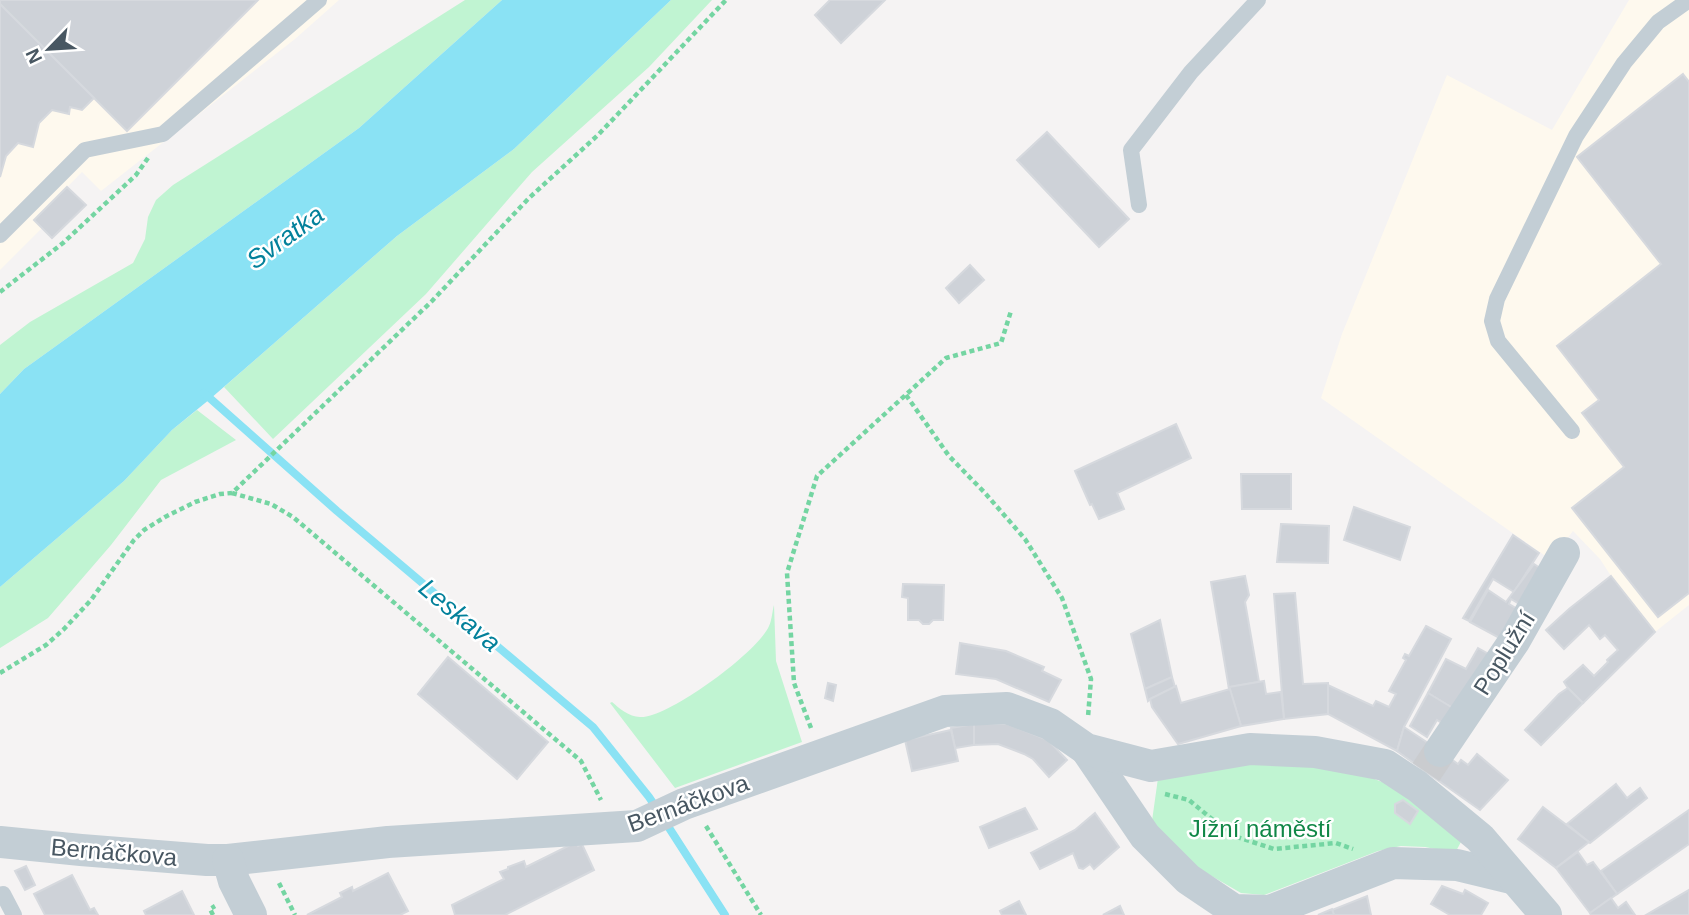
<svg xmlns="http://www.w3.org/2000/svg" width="1689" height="915" font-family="Helvetica,sans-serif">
	<rect width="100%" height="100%" fill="#f5f3f3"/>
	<!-- commercial -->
	<g fill="#fef9ee">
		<path d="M0,0h339l-44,39 -194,152 -19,-19 -47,48 7,8 -42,42z"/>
		<path d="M1629,0h60v605l-34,27 -44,-56 -11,-17 -27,-28 -22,29 -230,-162 21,-64 105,-259 105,55z"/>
	</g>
	<!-- green -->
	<g fill="#c0f4d2">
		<path d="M465,0h37l-143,128 -335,241 -24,25v-49l30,-23 103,-59 12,-24 3,-22 8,-17 17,-15z"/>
		<path d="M671,0h41l-63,67 -117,105 -106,122 -153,145 -49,-52 173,-151 117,-87z"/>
		<path d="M197,410l39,30 -75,40 -50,65 -63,73 -48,30v-61l124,-106 48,-51z"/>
		<path d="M774,605l2,56 26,81 -127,46 -65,-85 2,-1c7,6 17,15 28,15 27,2 118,-65 129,-91 3,-6 3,-14 5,-21z"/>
		<path d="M1308,763l48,9 42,16 64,52 -7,13 -30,-6 -24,-1 -23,5 -114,44 -23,-2 -52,-30 -37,-42 6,-43 88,-14z"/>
	</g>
	<!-- water -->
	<path fill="#8ae2f4" d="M502,0h169l-157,149 -117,87 -187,163 -38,31 -48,51 -124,106v-193l24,-25 335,-241z"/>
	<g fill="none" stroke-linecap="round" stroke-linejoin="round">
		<!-- stream -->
		<g stroke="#8ae2f4" stroke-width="8">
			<path d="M204,393l133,118 256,216 56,70 8,12"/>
			<path d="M664,820l61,95"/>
		</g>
	</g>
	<!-- building -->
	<g fill="#ced2d8" stroke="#d6d9de" stroke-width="2">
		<path d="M0,0h258l-131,131 -127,-127z"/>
		<path d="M830,0h55l-44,43 -26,-28z"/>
		<path d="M0,4l94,94 -12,12 -12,-3 -1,7 -17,-4 -13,13 -6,24 -15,-4 -12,13 -6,21z"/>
		<path d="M1683,74l6,8v511l-31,24 -86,-109 52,-41 -42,-54 17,-13 -42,-54 104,-82 -84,-107z"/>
		<path d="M1047,132l82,87 -30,28 -82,-87z"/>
		<path d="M67,187l19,18 -34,33 -18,-18z"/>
		<path d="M970,265l14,15 -25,23 -13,-15z"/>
		<path d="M1176,424l15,34 -74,35 7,16 -25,10 -7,-15 -2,1 -15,-34z"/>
		<path d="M1241,474h50v35h-49z"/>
		<path d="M1354,507l56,20 -10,33 -56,-20z"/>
		<path d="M1281,524l48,2 -1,37 -51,-1z"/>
		<path d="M1513,535l26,18 -25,39 -21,-13 -24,42 -6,-3z"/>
		<path d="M1534,564l12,8 -22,35 -13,-8 -2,5 12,7 -18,29 -33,-18 18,-32 18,12z"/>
		<path d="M1245,576l4,19 -4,7 14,80 -30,5v2l-18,-107z"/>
		<path d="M1611,576l44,56 -72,71 -15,-15 -4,-6 19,-17 11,11 14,-14 -1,-2 11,-10 -13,-15 -5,4 -11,-14 -25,24 -18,-19 23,-21z"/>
		<path d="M903,584l41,1 -1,35h-10l-4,4h-6l-4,-4h-11v-22l-6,-1z"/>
		<path d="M1295,593l8,91 25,-1v31l-44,5 -10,-125z"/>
		<path d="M1160,620l12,57 -27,12 -14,-55z"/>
		<path d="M1426,626l25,13 -47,88 -7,24 -69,-37v-29l45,21 3,-5 13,6 7,-13 -7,-3 17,-31 -3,-2 2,-4 4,2z"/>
		<path d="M960,643l46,8 38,16 -2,4 19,9 -12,22 -53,-23 -40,-5z"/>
		<path d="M1478,648l14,8 -31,57 -33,-20 18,-34 20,10z"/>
		<path d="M448,657l100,85 -31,37 -99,-85z"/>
		<path d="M1172,677l3,10 -25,12 -2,2 -3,-12z"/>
		<path d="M1264,681l2,13 15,-2 3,27 -43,7 -12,-39z"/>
		<path d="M828,683l8,2 -3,16 -8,-3z"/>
		<path d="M1176,686l5,17 49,-14 11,37 -63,18 -26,-37 -2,-8z"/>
		<path d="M1568,688l15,15 -42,42 -16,-15 34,-36z"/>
		<path d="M1428,693l33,20 -10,16 -14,-9 -10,17 -17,-11z"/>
		<path d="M974,724h33l41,16 19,20 -18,17 -16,-18 -9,-5 -26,-10 -24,1z"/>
		<path d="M974,724v21l-19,3 -4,-20z"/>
		<path d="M1404,727l33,22 -15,20 -25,-18z"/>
		<path d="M951,730l7,31 -46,10 -7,-31z"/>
		<path d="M1437,749l21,15 3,-4 7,5 9,-11 31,26 -28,30 -58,-41z"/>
		<path d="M1616,784l11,14 13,-10 7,10 -57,45 -23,-19z"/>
		<path d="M1403,800l15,11 -8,13 -15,-11v-9z"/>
		<path d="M1543,807l46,35 -33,26 -38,-29z"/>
		<path d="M1025,808l12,21 -48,19 -9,-21z"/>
		<path d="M1689,810v34l-72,50 -16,-23z"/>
		<path d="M1095,813l24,34 -25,22 -4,-5 -7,5 -4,-1 -6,-15 -33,16 -9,-16 44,-23z"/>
		<path d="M576,842l2,4 4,-2 12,26 -89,45h-50l-3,-10 52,-26 -4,-7 8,-3v-2l16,-6 2,6z"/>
		<path d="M1578,852l9,13 6,-3 24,32 -27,19 -34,-45z"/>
		<path d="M26,866l9,19 -10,5 -10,-19z"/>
		<path d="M388,873l20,38 -8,4h-93l35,-18 -2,-4 12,-6 1,4z"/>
		<path d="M72,875l18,35 4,-2 4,7h-53l-11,-21z"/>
		<path d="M1442,886l21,8 2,-4 23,13 -7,12h-31l-19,-11z"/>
		<path d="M1689,890v25h-43z"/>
		<path d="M182,891l12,24h-48l-2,-4z"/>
		<path d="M1367,896l4,19h-37l-2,-5z"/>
		<path d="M1611,898l7,10 8,-6 9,13h-44l-1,-2z"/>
		<path d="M1019,901l7,14h-24l-2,-4z"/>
		<path d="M1120,906l4,9h-21z"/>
		<path d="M1332,909l2,6h-16z"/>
	</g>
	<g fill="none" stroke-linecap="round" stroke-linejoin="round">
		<!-- minor-tunnel -->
		<path stroke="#cacccf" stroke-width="32" stroke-dasharray="32 16" stroke-linecap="butt" d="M1426,772l14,-21"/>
		<!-- path -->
		<g stroke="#74d5a2" stroke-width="4.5" stroke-dasharray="5 3.5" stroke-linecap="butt">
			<path d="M0,292l63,-49 73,-68 12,-17"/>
			<path d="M906,395l43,61 36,37 40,46 37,59 29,81 -3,38"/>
			<path d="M232,493l39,11 22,13 288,244 20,39"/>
			<path d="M0,673l46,-28 18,-16 27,-29 43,-60 10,-10 21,-13 30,-15 25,-8 12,-1 200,-192 97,-103 69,-63 128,-135"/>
			<path d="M811,728l-17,-45 -7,-110 30,-97 129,-118 55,-15 10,-32"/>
			<path d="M1165,794l24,6 42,35 43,14 62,-6 17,6"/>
			<path d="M706,826l55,89"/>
			<path d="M279,883l16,32"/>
			<path d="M213,915l-3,-6 5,-3"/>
		</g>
		<!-- service -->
		<g stroke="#c3ced5" stroke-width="16">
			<path d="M1139,205l-8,-55 60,-78 67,-72"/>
			<path d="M0,235l85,-85 78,-16 156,-134"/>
			<path d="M1572,431l-74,-90 -6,-20 5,-22 79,-163 48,-73 34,-41 31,-22"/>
			<path d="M3,894l11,21"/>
		</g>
		<!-- minor -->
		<g stroke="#c3ced5" stroke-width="32">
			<path d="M1086,749l59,87 43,43 46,31 36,1 123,-48 64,2 58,14"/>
			<path d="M1440,751l75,-111 49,-87"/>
			<path d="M0,842l81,8 126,10h21l160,-18 249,-16 47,-22 261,-93 62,-3 43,16 36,25 65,17 99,-17 65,3 70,13 32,21 63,52 66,77"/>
			<path d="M228,860l6,21 17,34"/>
		</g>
	</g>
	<g text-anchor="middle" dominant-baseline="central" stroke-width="5" stroke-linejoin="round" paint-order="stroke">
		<!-- street labels -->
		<g font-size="24" fill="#485762" stroke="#fff">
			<text transform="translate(1504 653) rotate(-58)">Poplužní</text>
			<text transform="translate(688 803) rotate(-20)">Bernáčkova</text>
			<text transform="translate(114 852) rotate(5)">Bernáčkova</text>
		</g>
		<!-- park labels -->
		<g font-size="24" fill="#108747" stroke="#fff">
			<text x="1260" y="828">Jížní náměstí</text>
		</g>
		<!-- water labels -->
		<g font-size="26" font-style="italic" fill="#03819b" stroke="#fff">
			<text transform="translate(285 237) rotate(-36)">Svratka</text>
			<text transform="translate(460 615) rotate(40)">Leskava</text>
		</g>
	</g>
	<!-- north arrow -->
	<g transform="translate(49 49) rotate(245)" stroke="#ffffff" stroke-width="5" paint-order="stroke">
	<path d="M0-5L12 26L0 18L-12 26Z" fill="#485762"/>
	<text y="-10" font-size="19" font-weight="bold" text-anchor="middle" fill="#485762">N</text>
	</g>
</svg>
